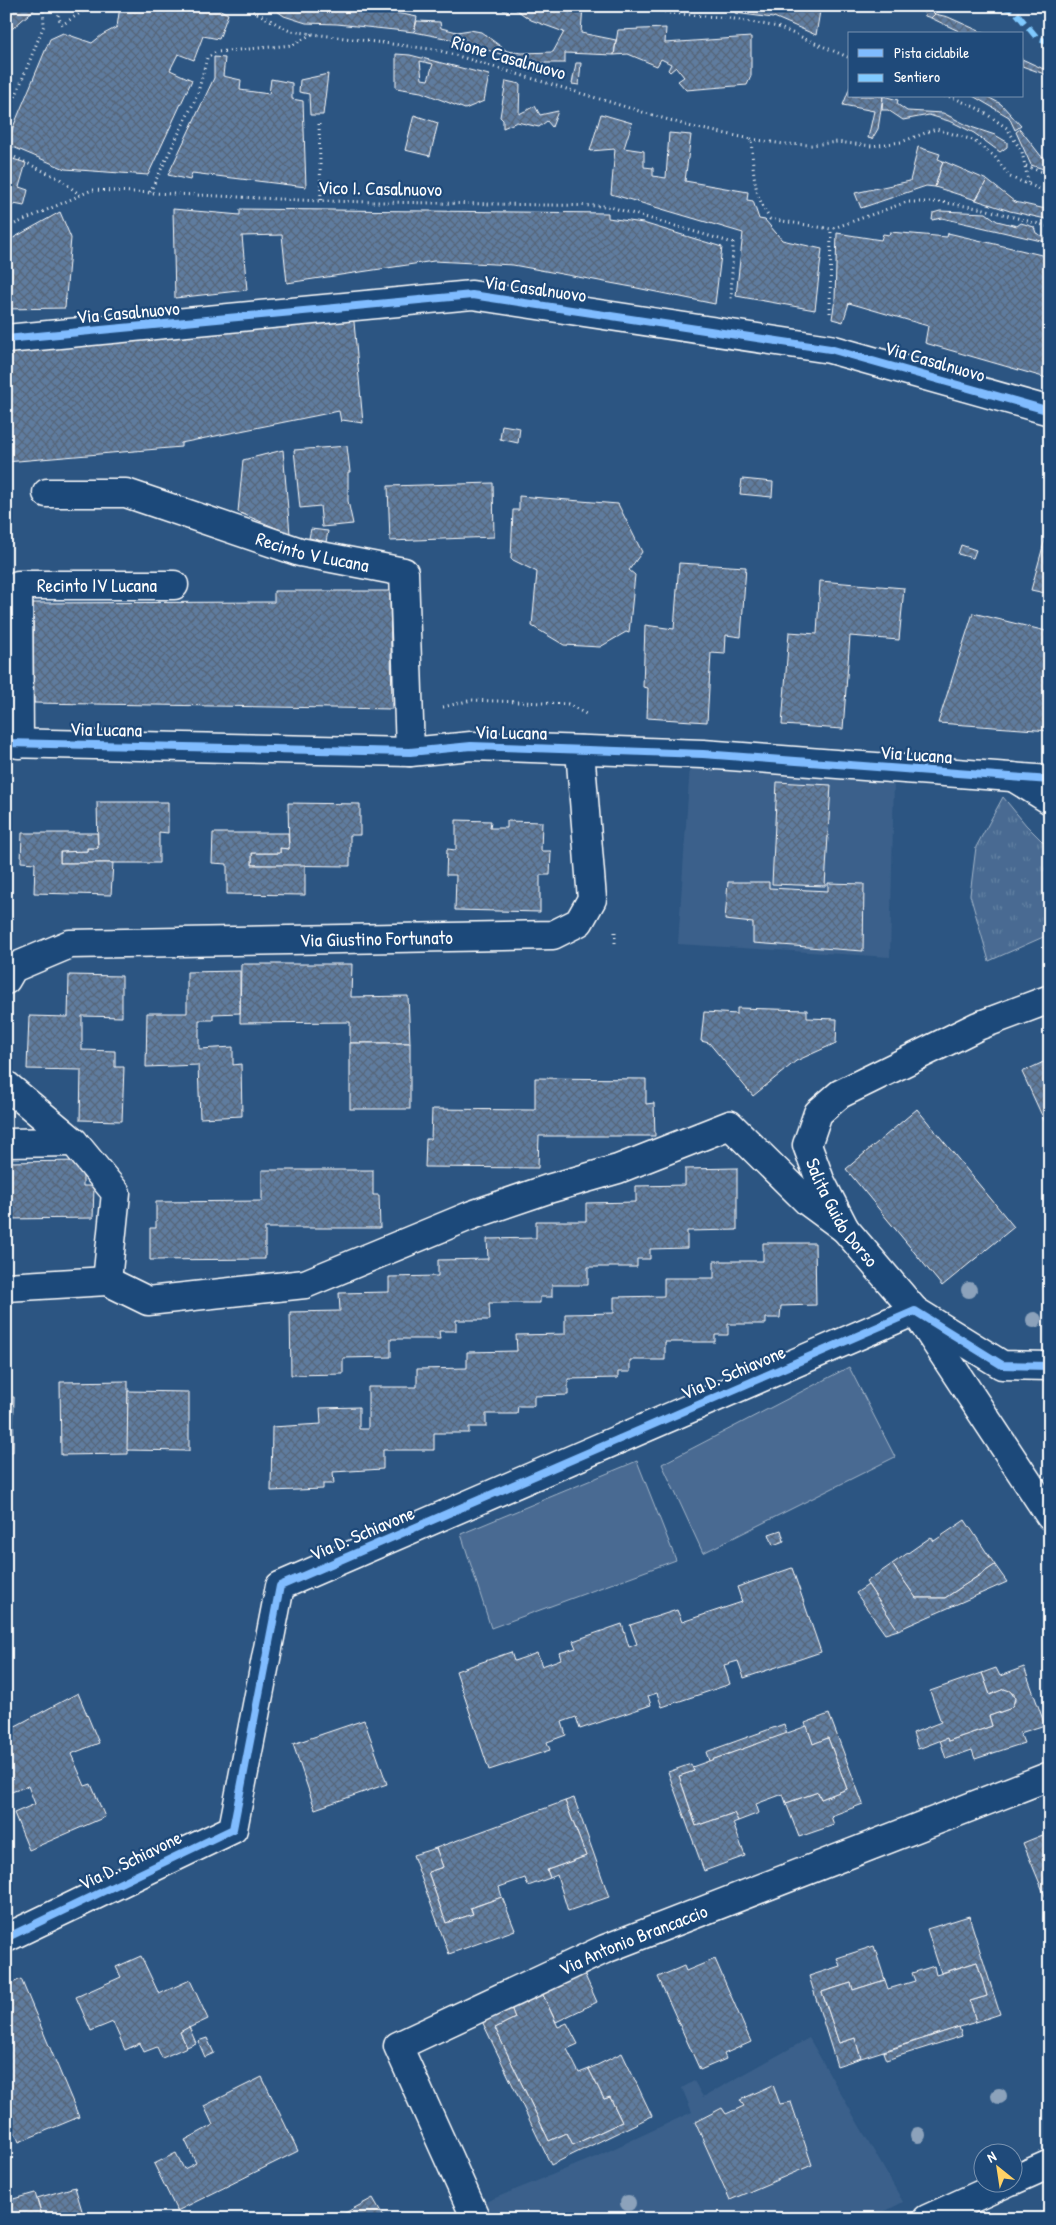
<svg xmlns="http://www.w3.org/2000/svg" width="1056" height="2225" font-family="'Patrick Hand',sans-serif">
	<defs>
		<pattern id="grass-tufts" width="24" height="20" patternUnits="userSpaceOnUse" patternTransform="scale(1.25)"><rect width="24" height="20" fill="#486b92"/><path d="M3 7l-1-3M5 7V3M7 7l1-3M15 17l-1-3M17 17v-4M19 17l1-3" fill="none" stroke="#6381a2"/></pattern>
		<pattern id="building-cross-hatch" width="8" height="8" patternUnits="userSpaceOnUse" patternTransform="scale(1.25)"><rect width="8" height="8" fill="#5e7c9f"/><path d="M0 0l8 8M0 8l8-8" fill="none" stroke="#56667a"/></pattern>
	</defs>
	<rect width="100%" height="100%" fill="#2c5582"/>
	<filter id="ink" filterUnits="userSpaceOnUse"><feTurbulence type="fractalNoise" baseFrequency=".02" numOctaves="2"/><feDisplacementMap in="SourceGraphic" scale="10" xChannelSelector="R" yChannelSelector="G"/><feConvolveMatrix kernelMatrix="1 2 1 2 8 2 1 2 1" color-interpolation-filters="sRGB"/></filter>
	<g filter="url(#ink)">
		<!-- built -->
		<g fill="#3b618b">
			<path d="M690,765l204,14 -4,178 -212,-13z"/>
			<path d="M809,2038l94,164 -33,17h-386l-6,-14 120,-49 94,-44 -10,-24 12,-7 9,16z"/>
		</g>
		<!-- grass -->
		<path fill="url(#grass-tufts)" stroke="#a4b5c8" d="M1003,797l23,28 24,24v85l-61,27 -19,-66 6,-48z"/>
		<!-- pitch -->
		<g fill="#486b92" stroke="#a4b5c8">
			<path d="M849,1367l46,90 -192,96 -41,-89z"/>
			<path d="M637,1461l39,99 -185,68 -30,-94z"/>
		</g>
		<!-- building -->
		<g fill="url(#building-cross-hatch)" stroke="#fff" fill-rule="evenodd">
			<path d="M6,6h29l1,2 -30,26z"/>
			<path d="M120,6h93l15,8 -9,25 -16,-3 -9,24 -16,-6 -8,16 22,10 -44,95 -83,-6 -59,-25 44,-105 13,-6 29,10 10,-8 15,-8z"/>
			<path d="M270,6h92l55,11 -3,15 -77,-8 -31,-1 -22,-7z"/>
			<path d="M499,6h54l17,7 -1,-7h14l-2,27 35,7 -2,15 -49,-2v10h-34l-81,-24 -36,-7 3,-11 23,1 1,6 16,4 13,-2 11,2 26,19 15,2 31,-1 11,-20 -33,-12 -20,-14 -7,5z"/>
			<path d="M690,6h40l-1,5 -10,-4z"/>
			<path d="M736,6h56l28,5 -4,24 -42,-18 -1,1 -38,-5z"/>
			<path d="M911,6h16l8,8 -4,4 -6,-2 -3,-9z"/>
			<path d="M935,14l13,3 38,17h-21l-34,-16z"/>
			<path d="M666,28l-1,15 86,-6v39l-4,9 -61,5 -8,-9 6,-4 -8,-10 -6,5 -2,-2 3,-6 -10,-5 -4,7 -29,-12 -14,1 4,-25z"/>
			<path d="M396,54l14,1 79,20 -5,26 -19,8 -44,-17 -25,-4zM420,61l13,3 -5,16 -6,-1z"/>
			<path d="M214,57l11,1 -2,18 18,4 -1,10 29,4 2,-15 21,4v16l11,2 3,86 -114,-14 -2,7 -22,-5 46,-97z"/>
			<path d="M1022,59l28,13v4l-28,-10z"/>
			<path d="M576,63h5l-2,22 -7,-1z"/>
			<path d="M328,74l-5,41h-13l-1,-21 -10,-2 1,-12z"/>
			<path d="M506,81l14,3 -1,30 16,-8 5,9 18,-4 -6,16 -5,-6 -8,6 -22,-5 -14,6v-8l-3,-3z"/>
			<path d="M850,87v9h33l-5,33 -6,10 -4,-1 6,-27 -31,-6z"/>
			<path d="M883,96l15,4 -1,4 10,7 36,2 28,14 24,8 12,7v5l-7,5 -26,-19 -22,-11 -23,-7 -26,5 -15,-10h-6z"/>
			<path d="M973,96h13l15,8 20,22 -6,4 -6,-13z"/>
			<path d="M601,114l31,9 -8,25 20,3v16l9,1v8l13,2 3,-45 22,2 -6,46 63,11 -1,8 6,1 6,18 6,1 17,20 40,9 -7,61 -79,-14 7,-63 -132,-39 4,-45 -25,2z"/>
			<path d="M414,115l24,8 -8,33 -25,-6z"/>
			<path d="M1020,129l21,27 9,3v12l-19,-6 -15,-33z"/>
			<path d="M918,147l22,7 -2,5 5,2 -8,26 -9,-1 -65,22 -6,-15 55,-12z"/>
			<path d="M6,157l20,6 -7,24 9,3 -4,16 -10,-2 -1,2 -7,-2z"/>
			<path d="M943,161l44,19 -11,20 -41,-13z"/>
			<path d="M987,180l28,22 35,8v10l-40,-9 -34,-11z"/>
			<path d="M173,209l67,6v-6l368,4v5l35,5 79,24 -7,57 -83,-17 -119,-22 -79,-4 -147,22 -5,-48 -40,1 5,54 -72,8z"/>
			<path d="M940,211l46,2 11,8 20,5 4,-3 13,4 2,6 14,7v3l-108,-25 -10,2 1,-7z"/>
			<path d="M60,212l11,26 -6,70 -59,1v-67z"/>
			<path d="M890,232l57,5 1,-4 102,24v122l-125,-36 3,-17 -79,-23 -6,19 -11,-3 3,-20 2,-66 44,7 2,-6 6,1z"/>
			<path d="M353,311l10,112 -21,-3 -1,2 -2,-11 -158,32v4l-175,15v-115z"/>
			<path d="M502,425l18,3 -2,15 -18,-4z"/>
			<path d="M347,446l3,26h-2v29l5,23 -31,3 -2,-21 -20,2 -6,-58z"/>
			<path d="M283,450l7,84 -52,-22 5,-52z"/>
			<path d="M742,479l31,3 -1,15 -32,-3z"/>
			<path d="M493,483l1,54 -104,4 -2,-55z"/>
			<path d="M519,496l99,8 24,48 -13,18 6,5 -6,58 -3,-1 -26,15 -36,-2 -32,-19 5,-54 -26,-13 2,-49h6z"/>
			<path d="M1050,521v73l-19,-4z"/>
			<path d="M311,529l17,2 -2,11 -17,-4z"/>
			<path d="M961,545l15,5 -3,8 -15,-4z"/>
			<path d="M679,563l67,4 -5,70 -15,-2 -1,19 -14,-1 -4,69 -60,-4 1,-30 -5,-1 2,-62 29,4z"/>
			<path d="M820,581l84,7 -5,52 -49,-4 -7,93 -61,-4 7,-93 28,2z"/>
			<path d="M274,591h116l2,118 -358,-6 -1,-100 241,-1z"/>
			<path d="M973,613l77,19v99l-112,-8z"/>
			<path d="M777,782l54,3 -6,101 -53,-2z"/>
			<path d="M97,802h71v31l-9,-1v31h-99v-11l27,-1v-3h11z"/>
			<path d="M288,803l72,1v31h-10v31l-98,-1v-12h28v-5l9,1z"/>
			<path d="M456,820l35,1 -1,7h17v-7l35,1 -1,29h10l-1,24h-10v37l-85,-2 1,-35h-10l1,-26 9,1z"/>
			<path d="M22,833h75l1,15h-11v3l-27,1v11h53l-2,32 -77,-2 1,-30 -14,-1z"/>
			<path d="M213,833h75l1,16 -9,-1v5h-28v12h53v30l-78,-1v-30l-15,-1z"/>
			<path d="M728,882h41v6l59,3v-8l36,1 -1,67 -110,-8v-20l-28,-3z"/>
			<path d="M241,964h111l-1,33 57,-1 2,47h-60v-21l-110,1z"/>
			<path d="M240,971v42l-27,1v6h-14v29l34,-2v18l8,-1 1,52 -42,2 -2,-53 -52,2 1,-54h40v-41z"/>
			<path d="M69,975l53,1v41l-40,-1v34l33,1v16h9l-2,54 -42,-1 1,-50 -54,-1 2,-53 39,1z"/>
			<path d="M737,1008l70,2v8l30,1 -1,24 -40,18 -43,35 -44,-53 -8,-2 3,-29 33,2z"/>
			<rect x="350" y="1043" width="60" height="66"/>
			<path d="M1050,1059v74l-28,-61z"/>
			<path d="M535,1078l111,1v25l8,-1 1,33h-116l-1,32 -113,-1 1,-28h5l1,-30 103,1z"/>
			<path d="M917,1109l97,118 -72,59 -96,-117z"/>
			<path d="M83,1161v25h11l-1,32 -87,1v-57z"/>
			<path d="M737,1168v62l-50,1v17l-37,1v10h-13v8h-49v18h-36v12h-12v6h-51l1,17h-34v11h-17l1,8h-49v18l-48,1v16l-52,1 -1,-63 50,-1 -1,-18 50,-1v-15l49,-1v-16l50,-1 -1,-20 49,-1v-17h50v-18l50,-1v-16l49,-1v-16z"/>
			<path d="M262,1170h111v25h6l1,33h-115v31l-115,1v-32h6v-26l106,-1z"/>
			<path d="M763,1243h52l1,62 -35,1 -1,12h-14v6h-38v11h-13v7h-50v18h-35v12h-12v6l-50,1v16l-34,1v10h-16l-1,8h-31v13h-17v6h-35v17h-51v19l-50,3 1,12h-11v5l-52,2 1,-64 49,-3 -1,-16 39,-1v22h9v-42h49v-18l50,-1v-16l50,-1 -1,-16 49,-1v-20l49,-1v-16l50,-1v-18h50v-17h49z"/>
			<path d="M128,1381v73l-67,1 -1,-73z"/>
			<path d="M128,1391l61,1v59l-62,-1z"/>
			<path d="M6,1397h8l-1,55h-7z"/>
			<path d="M1050,1476v20l-10,-14z"/>
			<path d="M965,1520l30,45 -50,33h-29l-24,-34 39,-27 3,4z"/>
			<path d="M781,1530l3,11 -11,4 -4,-11z"/>
			<path d="M892,1564l24,34h29l50,-33 12,17 -109,48 -32,-48z"/>
			<path d="M792,1568l29,84 -77,26 -6,-17 -14,4 6,19 -23,8 -45,15 -5,-14 -9,3 3,9 -71,24 -4,-12 -14,5 4,13 -19,7 3,8 -61,20 -33,-99 55,-19 3,9 23,-8 5,13 19,-7 -2,-6 17,-5 -3,-7 49,-17 7,23 8,-3 -7,-19 47,-15 5,12 60,-20 -5,-15z"/>
			<path d="M868,1585l30,45 -13,4 -29,-41z"/>
			<path d="M1024,1667l21,58 -25,8 4,10 -49,16 -3,-9 -26,9 -6,-19 7,-2 1,3 44,-15 -3,-10 20,-7 6,-8 -1,-7 -10,-5 -14,6 -8,-22 14,-5 4,8z"/>
			<path d="M982,1673l8,22 14,-6 6,2 5,7 -2,7 -4,4 -20,7 3,10 -44,15 -1,-3 -29,11 -5,-16 28,-11 -11,-31z"/>
			<path d="M78,1693l21,50 -28,11 14,32 6,-2 14,33 -76,33 -15,-37 21,-9 -7,-18 -22,8v-63z"/>
			<path d="M829,1714l34,90 -32,12 3,9 -35,12 -13,-34 32,-11 3,7 26,-10 -19,-51 -15,6 -8,-21z"/>
			<path d="M364,1720l23,64 -72,25 -22,-65z"/>
			<path d="M784,1724l3,10 -78,27 -3,-9z"/>
			<path d="M807,1726l6,18 15,-6 19,51 -26,10 -3,-7 -32,11 -3,-9 -27,10 3,9 -21,8 -4,-8 -38,13 -17,-50 15,-5 -2,-4z"/>
			<path d="M691,1764l3,7 -15,5 17,50 38,-13 4,8 -5,2 12,33 -41,15 -36,-99z"/>
			<path d="M574,1798l35,99 -41,14 -11,-36 -7,3 -3,-8 39,-14 -21,-55z"/>
			<path d="M565,1801l21,55 -39,14 3,8 -22,8 -3,-8 -26,9 3,10 -32,11 3,6 -27,9 -18,-51 15,-5 -7,-19z"/>
			<path d="M1050,1832v71h-2l-25,-60z"/>
			<path d="M436,1848l7,19 -15,5 18,51 27,-9 -2,-6 31,-11 13,33 -66,24 -36,-99z"/>
			<path d="M969,1916l31,98 -24,8 -6,-21 17,-5 -10,-34 -36,11 -14,-44z"/>
			<path d="M874,1946l11,34 -32,10 -2,-7 -29,9 17,51 16,-5 6,20 -24,8 -28,-90 31,-10 -3,-8z"/>
			<path d="M141,1956l18,38 31,-14 18,39 -28,13 7,15 -25,11 -5,-11 -13,5 -4,-9 -15,7 -12,-28 -22,9 -15,-34 45,-20 -5,-10z"/>
			<path d="M715,1959l36,83 -27,12 2,5 -26,11 -42,-93 26,-11 2,5z"/>
			<path d="M977,1962l10,34 -17,5 6,21 -115,36 -6,-20 -16,5 -17,-51 29,-9 2,7 32,-10 3,9 27,-8 -3,-8 22,-7 2,9z"/>
			<path d="M583,1971l14,31 -41,20 -15,-31z"/>
			<path d="M21,1979l58,138 -60,25 -13,-31v-125z"/>
			<path d="M541,1991l17,36 9,-4 11,21 -11,5 12,24 10,-4 15,30 6,-2 12,25 -49,23 -6,-12 -18,8 -54,-113 20,-10 -5,-13z"/>
			<path d="M510,2005l5,13 -20,10 54,113 18,-8 6,12 49,-23 -12,-25 -6,2 -15,-30 33,-16 30,63 -101,49 -70,-146z"/>
			<path d="M189,2027l7,16 -9,4 -7,-15z"/>
			<path d="M959,2027l3,9 -76,24 -3,-8z"/>
			<path d="M207,2038l7,15 -9,4 -7,-16z"/>
			<path d="M262,2077l36,74 -121,60 -23,-47 22,-11 8,16 12,-6 -11,-23 28,-15 -9,-19z"/>
			<path d="M773,2085l7,19 11,-2 21,63 -82,35 -35,-78 27,-14 4,6 18,-8 -4,-6z"/>
			<path d="M75,2187l8,27 -15,5h-25l-6,-21z"/>
			<path d="M35,2193l8,26h-37v-18z"/>
			<path d="M373,2198l12,21h-51z"/>
			<path d="M328,2213l3,6h-14z"/>
		</g>
		<g fill="none" stroke-linecap="round" stroke-linejoin="round">
			<!-- minor casing -->
			<g stroke="#fff" stroke-width="31">
				<g id="minor">
					<path d="M6,339l466,-44 358,54 220,62"/>
					<path id="s1" d="M47,493h79l174,59 104,20 6,180"/>
					<path id="s2" d="M19,744l-1,-159h156"/>
					<path d="M1013,777l37,23"/>
					<path id="s3" d="M6,980l7,-12 57,-24 483,-9 26,-13 13,-23 -12,-149"/>
					<path id="s4" d="M1050,999l-72,27 -138,68 -22,19 -11,32 13,35 25,49 70,82 135,205"/>
					<path d="M6,1085l68,57 42,51 -9,88"/>
					<path d="M6,1143l68,-1"/>
					<path d="M6,1287l101,-6 41,20 157,-17 167,-69 76,-26 70,-20 112,-44 77,76 38,28"/>
					<path d="M6,1938l227,-109 47,-243 635,-275 87,54 48,1"/>
					<path d="M1014,2180l36,-16"/>
					<path id="s5" d="M476,2219l-78,-173 207,-97 445,-173"/>
					<path d="M927,2219l81,-37"/>
				</g>
			</g>
			<!-- tertiary casing -->
			<g stroke="#fff" stroke-width="31">
				<path id="tertiary" d="M6,743l404,9 61,-6 232,8 347,26"/>
			</g>
			<!-- path -->
			<g stroke="#fff" stroke-width="3" stroke-dasharray="1 4" stroke-linecap="butt">
				<path d="M63,6l-5,10 4,9 29,-19"/>
				<path d="M244,6l46,25 148,19 254,77 59,12c3,32 1,53 19,80l61,10 76,-27h34l43,7 66,18"/>
				<path d="M640,6l30,7 59,5 49,9 72,31"/>
				<path d="M944,96l8,1 27,12 28,19 15,24 7,33"/>
				<path d="M6,120l38,-95 -1,-19"/>
				<path d="M319,124l2,77"/>
				<path d="M751,139l33,5 27,1 26,-3 35,4 29,-4 35,-13 37,11 22,17 15,20 40,16"/>
				<path d="M6,153l54,26 20,16"/>
				<path d="M1026,166l24,9"/>
				<path d="M150,192l47,-96 10,-38 9,-6 77,-7 19,-11"/>
				<path d="M6,228l86,-38 229,11 286,5 126,37 -2,56"/>
				<path d="M830,313l1,-84"/>
				<path d="M443,707l29,-7 96,4 18,10"/>
				<path d="M615,932v15"/>
			</g>
			<!-- minor -->
			<use href="#minor" stroke="#1f4a7a" stroke-width="28"/>
			<!-- tertiary -->
			<use href="#tertiary" stroke="#1f4a7a" stroke-width="28"/>
			<!-- quiet -->
			<path stroke="#80caff" stroke-width="6" stroke-dasharray="12 6" stroke-linecap="butt" d="M1001,6l13,4 24,29 12,3"/>
			<!-- cycleway casing -->
			<g stroke="#1f4a7a" stroke-width="11">
				<g id="cycleway">
					<path d="M6,339l466,-44 358,54 220,62"/>
					<path d="M6,743l404,9 61,-6 232,8 347,26"/>
					<path d="M6,1938l227,-109 47,-243 635,-275 87,54 48,1"/>
				</g>
			</g>
			<!-- cycleway -->
			<use href="#cycleway" stroke="#80bcff" stroke-width="8"/>
		</g>
		<!-- trees -->
		<g fill="#8ca2bb">
			<circle cx="969" cy="1290" r="8"/>
			<circle cx="1034" cy="1320" r="8"/>
			<circle cx="999" cy="2096" r="8"/>
			<circle cx="918" cy="2135" r="8"/>
			<circle cx="628" cy="2203" r="8"/>
		</g>
	</g>
	<g text-anchor="middle" dominant-baseline="central" stroke-width="4.5" stroke-linejoin="round" paint-order="stroke">
		<!-- street labels -->
		<g font-size="19" fill="#fff" stroke="#1f4a7a">
			<text transform="translate(509 57) rotate(16)">Rione Casalnuovo</text>
			<text transform="translate(380 188) rotate(1)">Vico I. Casalnuovo</text>
			<text transform="translate(535 288) rotate(8)">Via Casalnuovo</text>
			<text transform="translate(128 312) rotate(-5)">Via Casalnuovo</text>
			<text transform="translate(935 361) rotate(16)">Via Casalnuovo</text>
			<text stroke="none"><textPath href="#s1" startOffset="275">Recinto V Lucana</textPath></text>
			<text stroke="none"><textPath href="#s2" startOffset="238">Recinto IV Lucana</textPath></text>
			<text transform="translate(106 729) rotate(1)">Via Lucana</text>
			<text transform="translate(511 732) rotate(1)">Via Lucana</text>
			<text transform="translate(916 754) rotate(4)">Via Lucana</text>
			<text stroke="none"><textPath href="#s3" startOffset="382">Via Giustino Fortunato</textPath></text>
			<text stroke="none"><textPath href="#s4" startOffset="370">Salita Guido Dorso</textPath></text>
			<text transform="translate(733 1372) rotate(-23)">Via D. Schiavone</text>
			<text transform="translate(362 1533) rotate(-23)">Via D. Schiavone</text>
			<text transform="translate(130 1860) rotate(-26)">Via D. Schiavone</text>
			<text stroke="none"><textPath href="#s5" startOffset="448">Via Antonio Brancaccio</textPath></text>
		</g>
	</g>
	<!-- margin -->
	<rect width="1056" height="2225" fill="none" stroke="#1f4a7a" stroke-width="25"/>
	<rect x="12" y="12" width="1031" height="2200" fill="none" stroke="#fff" stroke-width="2" filter="url(#ink)"/>
	<!-- legend -->
	<rect x="848" y="32" width="175" height="65" fill="#1f4a7a" stroke="#7992af"/>
	<rect x="858" y="49" width="25" height="8" fill="#80bcff" stroke="#7992af"/>
	<text x="894" y="58" font-size="15" fill="#ffffff">Pista ciclabile</text>
	<rect x="858" y="74" width="25" height="8" fill="#80caff" stroke="#7992af"/>
	<text x="894" y="82" font-size="15" fill="#ffffff">Sentiero</text>
	<!-- north arrow -->
	<g transform="translate(998 2168) rotate(330)"><circle r="24" fill="#1f4a7a" stroke="#7992af"/>
	<path d="M0-4L9 19L0 12L-9 19Z" fill="#ffd166"/>
	<text y="-8" font-size="14" font-weight="bold" text-anchor="middle" fill="#ffffff">N</text>
	</g>
</svg>
